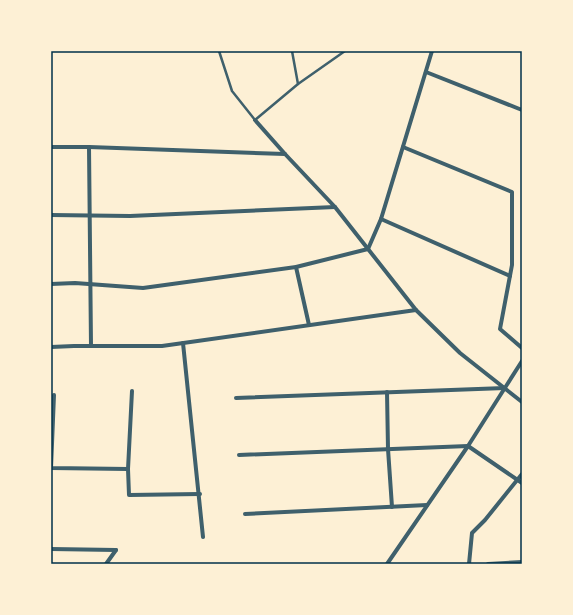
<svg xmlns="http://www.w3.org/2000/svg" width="573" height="615" font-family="Figtree,sans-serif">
	<rect width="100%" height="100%" fill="#fdf0d5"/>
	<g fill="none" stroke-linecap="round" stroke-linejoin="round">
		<!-- service -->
		<g stroke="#3f606c" stroke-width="2.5">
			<path d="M219,51l13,40 23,29 43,-36 47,-33"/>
			<path d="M292,51l6,33"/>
		</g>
		<!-- minor -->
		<g stroke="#3f606c" stroke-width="4">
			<path d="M426,72l96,38"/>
			<path d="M255,120l30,34 50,53 81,103 44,43 62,49"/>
			<path d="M51,147h38l196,7"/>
			<path d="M89,147l2,199"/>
			<path d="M403,147l109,45v73l-12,64 22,19"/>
			<path d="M51,215l79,1 205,-9"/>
			<path d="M381,219l129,57"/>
			<path d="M368,249l13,-30 51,-168"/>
			<path d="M296,267l13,58"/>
			<path d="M51,284l24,-1 68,5 153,-21 72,-18"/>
			<path d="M183,343l20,194"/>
			<path d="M51,347l23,-1h88l254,-36"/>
			<path d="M132,391l-4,78 1,26 71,-1"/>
			<path d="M387,392l1,57 4,58"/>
			<path d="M54,395l-3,73 77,1"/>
			<path d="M236,398l269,-10"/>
			<path d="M239,455l229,-9 54,37"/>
			<path d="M245,514l182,-9"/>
			<path d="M51,549l65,1"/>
			<path d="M106,564l10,-14"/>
			<path d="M387,564l81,-118 54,-85"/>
			<path d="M469,564l3,-31 13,-13 37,-46"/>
			<path d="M488,564l34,-2"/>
		</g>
	</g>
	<!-- border -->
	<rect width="573" height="615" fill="none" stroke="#fdf0d5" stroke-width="104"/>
	<rect x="52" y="52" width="469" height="511" fill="none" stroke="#003049" stroke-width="1.5"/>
</svg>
